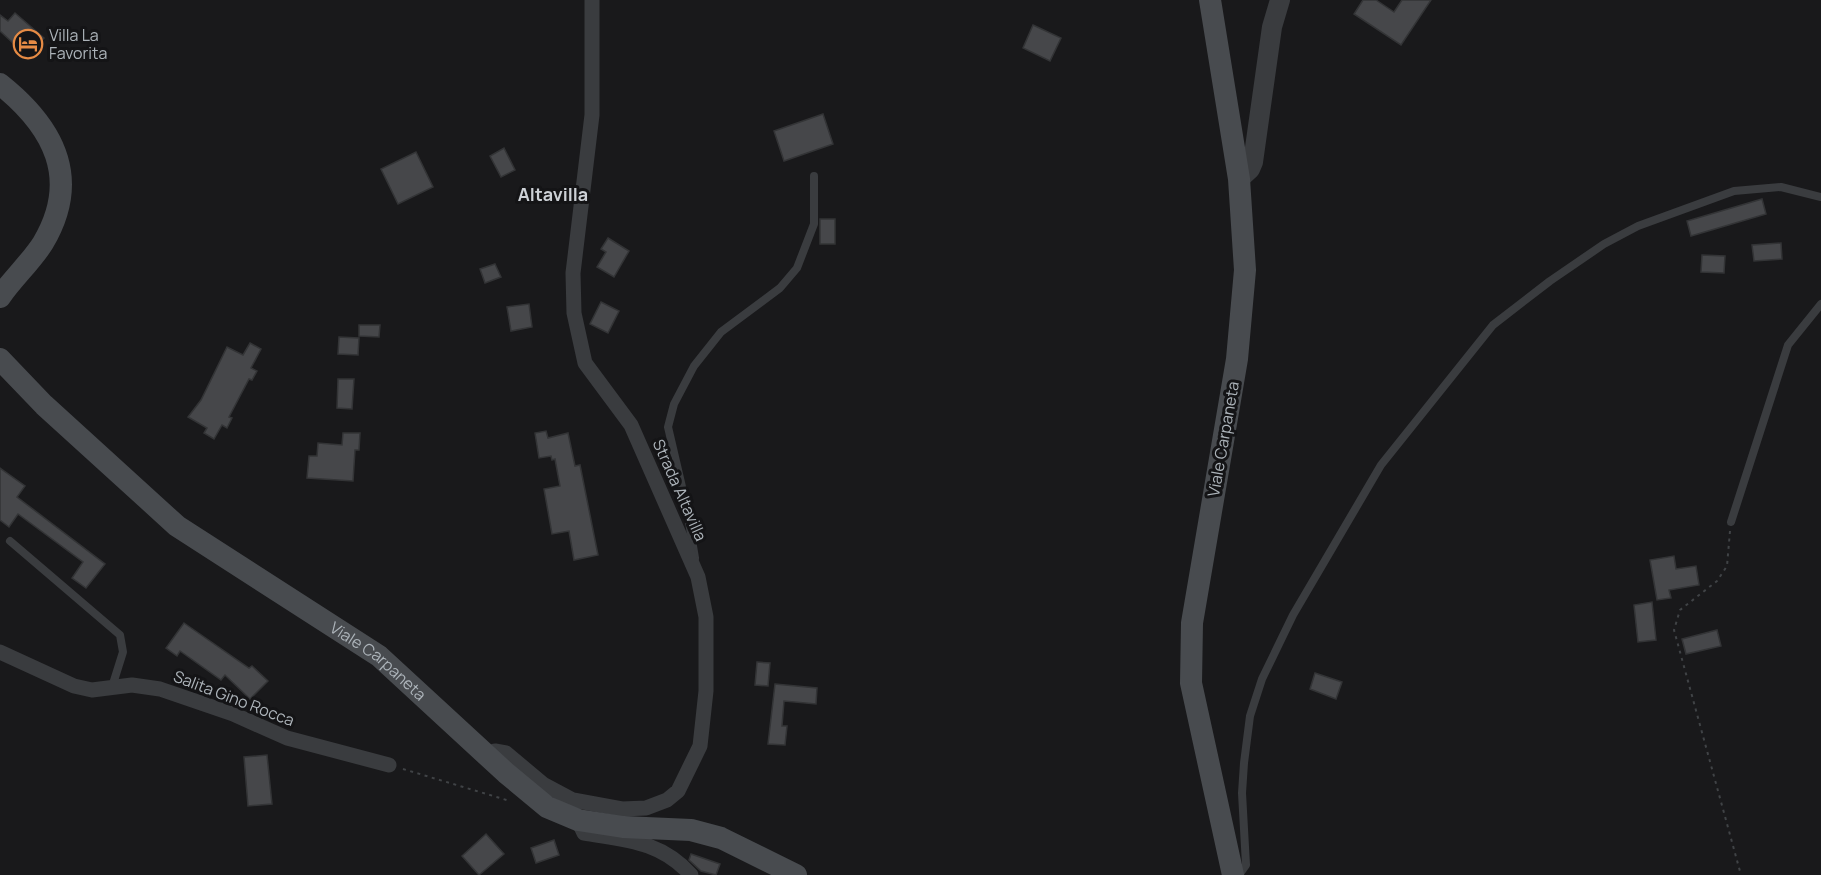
<svg xmlns="http://www.w3.org/2000/svg" width="1821" height="875" font-family="Manrope,sans-serif">
	<rect width="100%" height="100%" fill="#19191b"/>
	<!-- building -->
	<g fill="#46474a" stroke="#333436" stroke-width="1.5">
		<path d="M1363,0h13l18,12 8,-12h29l-30,45 -47,-31z"/>
		<path d="M15,13l29,25 -17,18 -27,-25v-16l8,6z"/>
		<path d="M1033,25l28,13 -11,23 -27,-13z"/>
		<path d="M823,114l10,30 -49,17 -10,-30z"/>
		<path d="M504,148l11,22 -14,7 -11,-21z"/>
		<path d="M416,152l17,35 -35,17 -17,-35z"/>
		<path d="M1762,199l4,15 -75,22 -4,-15z"/>
		<rect x="820" y="219" width="15" height="25"/>
		<path d="M608,238l21,13 -15,26 -17,-10 9,-15 -5,-3z"/>
		<path d="M1781,243l1,16 -28,2 -2,-16z"/>
		<path d="M1702,255l23,1 -1,17 -23,-1z"/>
		<path d="M495,264l6,13 -16,6 -5,-14z"/>
		<path d="M601,302l18,9 -11,22 -18,-9z"/>
		<path d="M529,304l3,23 -21,4 -4,-24z"/>
		<path d="M359,325h21l-1,12 -20,-1z"/>
		<path d="M339,337l20,1 -1,17 -20,-1z"/>
		<path d="M250,343l11,6 -10,19 6,3 -5,9 -3,-1 -20,38 3,1 -5,10 -5,-3 -8,14 -10,-6 3,-5 -19,-11 13,-17 26,-53 16,8z"/>
		<path d="M338,379h16l-2,30 -15,-1z"/>
		<path d="M546,431l2,7 20,-5 7,33 5,-1 18,90 -24,5 -5,-29 -17,3 -8,-45 16,-3 -5,-27 -3,1 -1,-4 -12,2 -4,-25z"/>
		<path d="M343,433h17l-1,17h-4l-2,31 -46,-3 2,-22h8l1,-13 24,2z"/>
		<path d="M0,468l25,18 -8,11 88,67 -19,24 -14,-10 11,-16 -65,-48 -9,13 -9,-7z"/>
		<path d="M1674,556l2,13 20,-3 3,19 -30,5 2,8 -14,2 -7,-40z"/>
		<path d="M1652,602l4,38 -18,2 -4,-37z"/>
		<path d="M184,623l65,45 3,-2 16,15 -18,18 -25,-24 -4,5 -41,-29 -3,5 -11,-8z"/>
		<path d="M1717,630l4,16 -35,8 -4,-15z"/>
		<path d="M757,662l13,1 -2,23 -13,-1z"/>
		<path d="M1315,673l27,9 -6,17 -26,-10z"/>
		<path d="M775,684l42,4 -1,16 -32,-3 -2,25h5l-2,19 -17,-1z"/>
		<path d="M267,755l5,49 -24,2 -4,-49z"/>
		<path d="M486,834l18,20 -25,21 -17,-19z"/>
		<path d="M554,840l5,15 -23,8 -5,-15z"/>
		<path d="M691,854l29,10 -4,11 -15,-4 -12,-11z"/>
	</g>
	<g fill="none" stroke-linecap="round" stroke-linejoin="round">
		<!-- path -->
		<g stroke="#404346" stroke-width="2" stroke-dasharray="3 4.5" stroke-linecap="butt">
			<path d="M1730,531l-3,35 -10,15 -37,29 -6,20 67,245"/>
			<path d="M403,769l107,32"/>
		</g>
		<!-- service -->
		<g stroke="#3a3c3f" stroke-width="8">
			<path d="M1731,522l57,-177 33,-41"/>
			<path d="M10,541l110,94 3,17 -11,35"/>
			<path d="M695,558l-9,-54 -18,-77 6,-23 20,-38 27,-34 59,-44 17,-20 17,-44v-48"/>
			<path d="M1239,875l7,-10 -4,-72 2,-30 6,-47 12,-37 31,-64 88,-150 112,-140 57,-44 54,-37 34,-18 96,-35 47,-4 40,10"/>
		</g>
		<!-- minor -->
		<g stroke="#3a3c3f" stroke-width="15">
			<path d="M0,652l74,34 18,4 40,-5 28,4 73,25 54,24 102,27"/>
			<path d="M485,754l10,-3 11,2 37,31 30,16 49,9 24,-1 21,-8 11,-9 22,-45 6,-55v-74l-8,-40 -67,-152 -46,-62 -11,-50 -1,-40 19,-158v-115"/>
			<path d="M578,820l6,13c42,7 77,8 107,42"/>
		</g>
		<!-- tertiary -->
		<path stroke="#3a3c3f" stroke-width="20" d="M1239,179l11,-10 3,-7 19,-135 8,-27"/>
		<!-- secondary -->
		<g stroke="#484b4f" stroke-width="22">
			<path d="M1210,0l29,179 6,91 -8,89 -45,264 -1,60 42,192"/>
			<path d="M0,84c54,43 81,95 43,159 -12,19 -30,35 -43,54"/>
			<path id="s1" d="M0,359l44,46 133,121 202,130 127,117 41,34 31,13 45,7 68,3 30,8 75,37"/>
		</g>
	</g>
	<!-- icons -->
	<defs>
		<g id="hotel-ring" transform="scale(1.5)"><circle r="9.5" fill="#141416" stroke="#e68b45" stroke-width="1.5"/><path d="M-6-4.5h1.5V1H6V5H4.5V3h-9V5H-6ZM-4 0a1.8 1.8 0 1 1 3.6 0ZM.5 0V-2.5h3Q6-2.5 6 0Z" fill="#e68b45"/></g>
	</defs>
	<g fill-rule="evenodd">
		<use href="#hotel-ring" x="28" y="44"/>
	</g>
	<g text-anchor="middle" dominant-baseline="central" stroke-width="6" stroke-linejoin="round" paint-order="stroke">
		<!-- poi labels -->
		<g font-size="16" fill="#acb3b9" stroke="#141416" text-anchor="start">
			<text x="49" y="35">Villa La<tspan x="49" dy="18">Favorita</tspan></text>
		</g>
		<!-- street labels -->
		<g font-size="16" fill="#acb3b9" stroke="#141416">
			<text transform="translate(1223 439) rotate(-80)">Viale Carpaneta</text>
			<text transform="translate(680 490) rotate(66)">Strada Altavilla</text>
			<text stroke="none"><textPath href="#s1" startOffset="486">Viale Carpaneta</textPath></text>
			<text transform="translate(234 698) rotate(21)">Salita Gino Rocca</text>
		</g>
		<!-- neighbourhood labels -->
		<g font-size="18" font-weight="bold" fill="#cdd1d6" stroke="#141416">
			<text x="553" y="194">Altavilla</text>
		</g>
	</g>
</svg>
